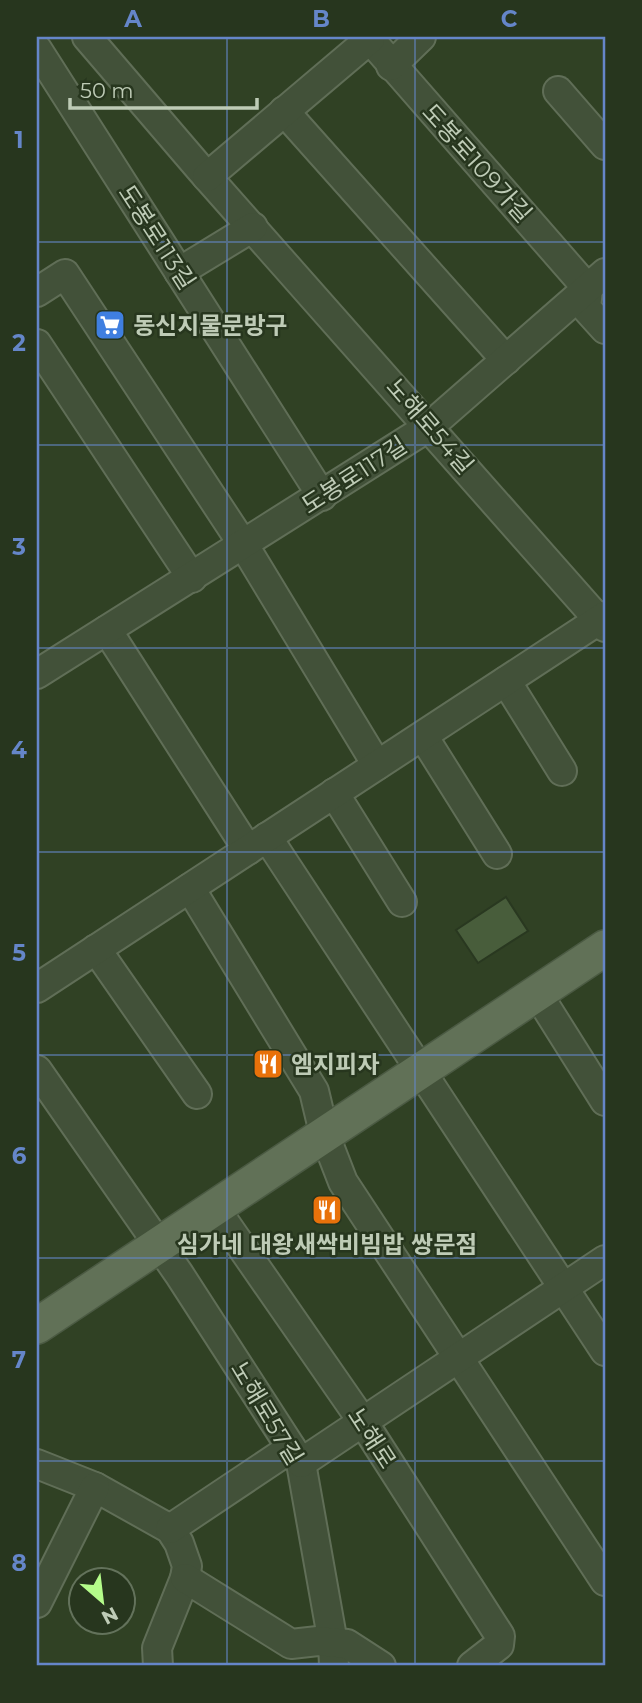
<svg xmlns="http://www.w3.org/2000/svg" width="642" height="1703" font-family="Montserrat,'Noto Sans KR',sans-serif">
	<rect width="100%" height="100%" fill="#304124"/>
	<!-- building -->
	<path fill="#485d3b" stroke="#293820" stroke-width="2" d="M506,897l22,34 -50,32 -22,-33z"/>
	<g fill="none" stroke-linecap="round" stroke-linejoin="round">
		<!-- minor casing -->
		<g stroke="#606e57" stroke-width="32">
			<g id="minor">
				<path d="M87,37l114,133 404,457"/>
				<path d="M368,37l220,252 -2,19 19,21"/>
				<path d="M37,49l285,447"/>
				<path d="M391,66l30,-29"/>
				<path d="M558,91l47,54"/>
				<path d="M284,111l222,249"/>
				<path d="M207,177l163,-138"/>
				<path d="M179,272l74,-45"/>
				<path d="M37,292l28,-18 183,278 129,213"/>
				<path d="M37,344l155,234"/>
				<path d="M107,630l141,220"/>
				<path d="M37,674l393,-248 175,-153"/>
				<path d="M506,681l56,90"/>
				<path d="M423,736l74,118"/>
				<path d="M334,793l68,109"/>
				<path d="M267,837l338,514"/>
				<path d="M190,888l124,203 10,42 19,49 262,399"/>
				<path d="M96,949l101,145"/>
				<path d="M37,988l568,-372"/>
				<path d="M537,993l68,108"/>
				<path d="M37,1070l142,204 122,189 32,180 1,23"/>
				<path d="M214,1207l149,215 137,214 -1,9 -27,21"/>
				<path d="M301,1463l304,-203"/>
				<path d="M37,1464l58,23 75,42 9,14 8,23 -2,12 -28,70 1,18"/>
				<path d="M170,1529l121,-81"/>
				<path d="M185,1578l106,66 27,-3 29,3 34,22"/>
				<path d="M37,1603l58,-116"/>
			</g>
		</g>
		<!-- major casing -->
		<g stroke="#4b5a43" stroke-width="38">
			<path id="major" d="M37,1326l568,-378"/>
		</g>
		<!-- minor -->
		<use href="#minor" stroke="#425139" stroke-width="28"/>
		<!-- major -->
		<use href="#major" stroke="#617157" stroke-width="35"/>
	</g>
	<!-- grid -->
	<path fill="none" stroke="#6586c9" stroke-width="2" stroke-opacity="0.55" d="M227,37v1629M415,37v1629M37,242h568M37,445h568M37,648h568M37,852h568M37,1055h568M37,1258h568M37,1461h568"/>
	<!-- icons -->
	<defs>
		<g id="supermarket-square" transform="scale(1.575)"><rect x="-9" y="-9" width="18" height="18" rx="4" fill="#3f7fe0" stroke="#27361e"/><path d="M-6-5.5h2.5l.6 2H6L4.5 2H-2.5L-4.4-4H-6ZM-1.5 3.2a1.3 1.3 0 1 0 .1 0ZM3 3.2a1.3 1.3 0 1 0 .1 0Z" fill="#fff"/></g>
		<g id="restaurant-square" transform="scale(1.575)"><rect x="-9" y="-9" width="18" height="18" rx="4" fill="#e8710a" stroke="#27361e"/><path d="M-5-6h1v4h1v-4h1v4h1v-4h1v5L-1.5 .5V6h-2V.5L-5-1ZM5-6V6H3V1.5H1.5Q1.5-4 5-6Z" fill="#fff"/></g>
	</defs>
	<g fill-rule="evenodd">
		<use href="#supermarket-square" x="110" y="325"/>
		<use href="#restaurant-square" x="268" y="1064"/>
		<use href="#restaurant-square" x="327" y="1210"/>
	</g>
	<g text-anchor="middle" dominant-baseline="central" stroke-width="5" stroke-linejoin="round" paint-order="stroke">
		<!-- street labels -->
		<g font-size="24" fill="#becbb6" stroke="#27361e">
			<text transform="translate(477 163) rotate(48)">도봉로109가길</text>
			<text transform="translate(157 237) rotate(57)">도봉로113길</text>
			<text transform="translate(430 426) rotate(49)">노해로54길</text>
			<text transform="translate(354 475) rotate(-33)">도봉로117길</text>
			<text transform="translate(267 1413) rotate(59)">노해로57길</text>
			<text transform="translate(372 1438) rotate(57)">노해로</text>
		</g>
		<!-- poi labels -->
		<g font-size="24" font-weight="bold" fill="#becbb6" stroke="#27361e" text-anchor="start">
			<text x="133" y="325">동신지물문방구</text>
			<text x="291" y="1064">엠지피자</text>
			<text x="327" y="1244" text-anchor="middle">심가네 대왕새싹비빔밥 쌍문점</text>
		</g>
	</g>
	<!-- border -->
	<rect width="642" height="1703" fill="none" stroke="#27361e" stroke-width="77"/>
	<!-- north arrow -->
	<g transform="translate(102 1601) rotate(152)"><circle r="33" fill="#27361e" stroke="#63725b" stroke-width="2"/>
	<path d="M0-5L12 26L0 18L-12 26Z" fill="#b4fc8a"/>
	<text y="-10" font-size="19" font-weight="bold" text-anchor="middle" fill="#becbb6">N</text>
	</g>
	<!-- scale -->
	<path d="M70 98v10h187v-10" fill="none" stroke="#becbb6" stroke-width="3.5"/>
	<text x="80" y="98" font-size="21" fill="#becbb6" stroke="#27361e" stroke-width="5" paint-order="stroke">50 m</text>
	<rect x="38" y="38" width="566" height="1626" fill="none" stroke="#6586c9" stroke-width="2.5"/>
	<g font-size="23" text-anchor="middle" font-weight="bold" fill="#6586c9">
		<text x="133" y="27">A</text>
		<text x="321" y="27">B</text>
		<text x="509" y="27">C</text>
		<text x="19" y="148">1</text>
		<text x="19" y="351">2</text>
		<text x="19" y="555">3</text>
		<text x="19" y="758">4</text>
		<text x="19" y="961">5</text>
		<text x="19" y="1164">6</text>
		<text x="19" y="1368">7</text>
		<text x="19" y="1571">8</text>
	</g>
</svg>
